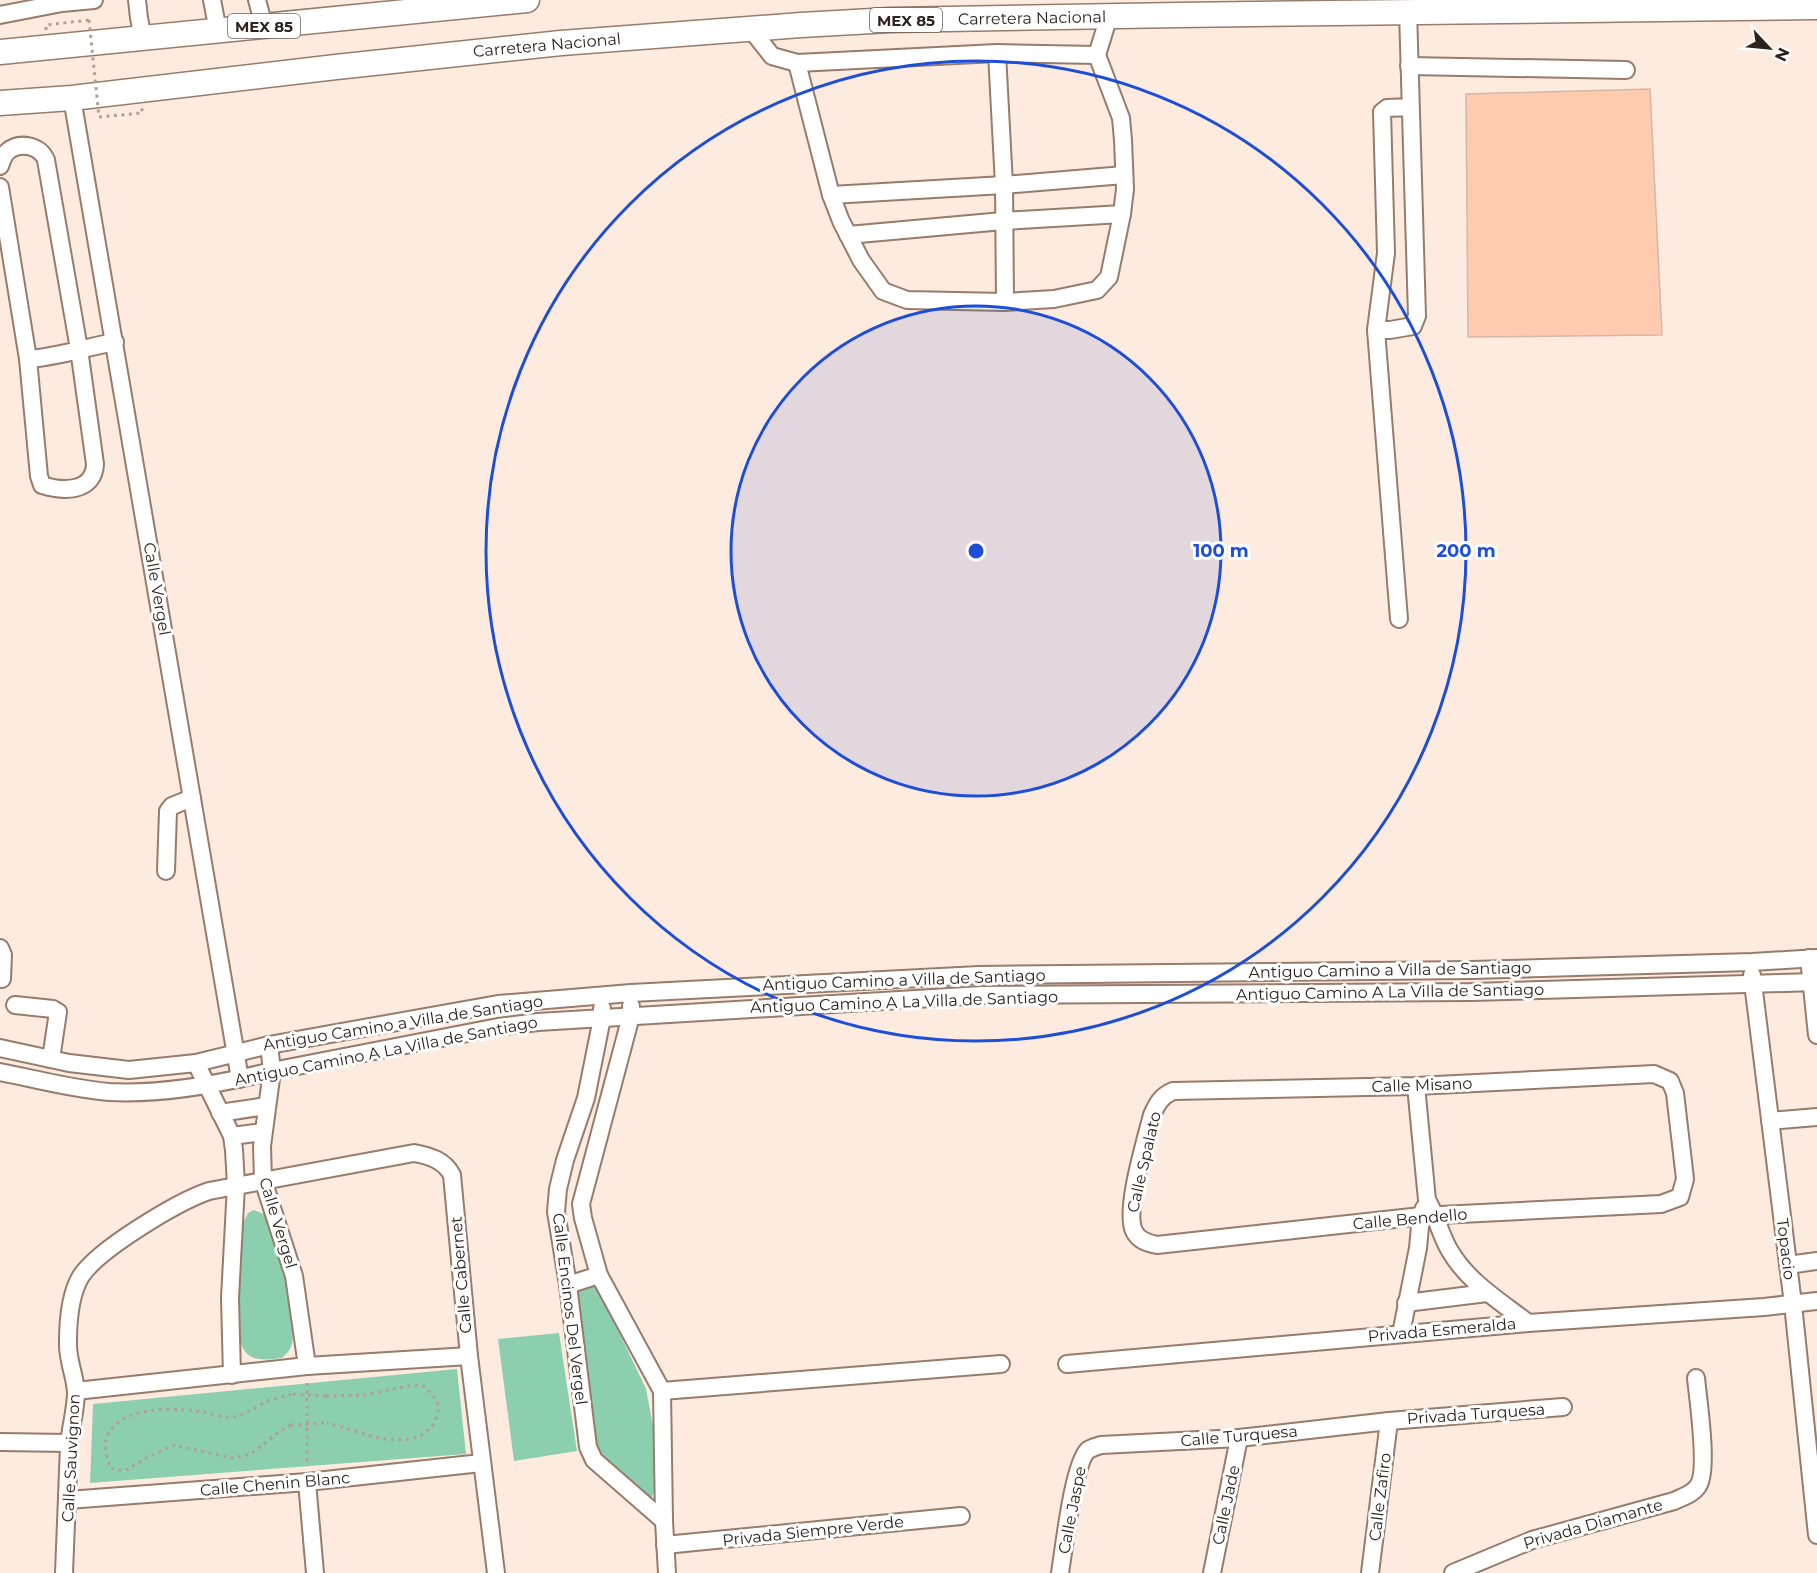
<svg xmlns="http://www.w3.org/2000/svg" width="1817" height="1573" font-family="Montserrat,sans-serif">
	<rect width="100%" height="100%" fill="#feebe0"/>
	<!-- green -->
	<g fill="#8ccfaf">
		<path d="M254,1210l12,5c13,33 23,64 26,100 0,9 2,20 0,28 -1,7 -6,11 -10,15 -17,2 -34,5 -41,-14l-3,-76 6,-47 4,-8z"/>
		<path d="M592,1284l5,2 49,103 8,42v59l-3,12 -39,-33 -18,-23 -17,-153 2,-5z"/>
		<path d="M559,1333l18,118 -63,10 -16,-122z"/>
		<path d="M457,1369l9,85 -376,29 3,-79z"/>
	</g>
	<!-- building -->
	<path fill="#fecbb0" stroke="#d5b7a7" stroke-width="1.5" d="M1650,89l12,246 -194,2 -2,-243z"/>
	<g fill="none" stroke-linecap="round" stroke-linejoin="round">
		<!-- minor casing -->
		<g stroke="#977b6b" stroke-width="20">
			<g id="minor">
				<path d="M137,0l2,18 4,21"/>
				<path d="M212,0l6,31"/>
				<path d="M257,0l7,26"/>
				<path d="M1408,11l9,305 -4,10 -23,4h-14l10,-77 -4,-141 5,-4 24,-1"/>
				<path d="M0,15l62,-12 32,-3"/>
				<path d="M750,28l22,28 25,7 200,-10 100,2 12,-39"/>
				<path d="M997,53l7,132 1,117"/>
				<path d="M797,63l34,132 10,26 20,39 22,31 24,9 98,2 49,-3 43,-9 12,-13 13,-63 3,-25 -2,-49 -2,-22 -24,-63"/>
				<path d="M1409,66l217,4"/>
				<path d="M72,98l168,981"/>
				<path d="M0,166c2,-5 3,-10 7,-14 12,-11 33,-7 39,8l33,189 16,115c-1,28 -31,28 -53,21l-3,-9 -11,-117c30,-2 58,-12 87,-17"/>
				<path d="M0,187l28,172"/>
				<path d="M831,195l173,-10 120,-10"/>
				<path d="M848,235l155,-14 119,-7"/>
				<path d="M1376,330l23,289"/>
				<path d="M166,871l2,-60 4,-5 20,-8"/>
				<path d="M0,948l3,7 -1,24"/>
				<path d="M1809,958l8,77"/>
				<path d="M1752,975l41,329 24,231"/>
				<path d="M15,1005l38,4 5,3 -7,47"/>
				<path d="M631,1006v10l-50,188 2,14 16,57 63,116 2,130 3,52"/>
				<path d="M602,1008v10l-16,80 -21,62 -7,29 -2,23 12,73 20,162 6,13 70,61"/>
				<path d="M269,1045l3,26 -10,75 1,34 31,96 13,90"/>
				<path d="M0,1048l69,15 60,7 67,-7 73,-18 229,-41 133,-11 348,-18 493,-5 280,-8 65,-4"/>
				<path d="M196,1063l36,73 2,14 2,35 -6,113 2,77"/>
				<path d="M0,1072c36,7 72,17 109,20 54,3 111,-8 163,-21l226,-44 40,-5 444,-27 489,-3 346,-10"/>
				<path d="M1654,1074l16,7 5,12 10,86 -5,18 -19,7 -240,12 -264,29c-10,-2 -19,-5 -23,-14 -10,-21 12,-92 18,-116 5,-11 9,-19 21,-24l243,-5z"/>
				<path d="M1416,1086l11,114c10,16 13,35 23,51 18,31 50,50 78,72"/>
				<path d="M220,1113l46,-7"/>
				<path d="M1770,1121l47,-4"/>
				<path d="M232,1136l31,-4"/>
				<path d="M1788,1265l29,-4"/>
				<path d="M568,1285l31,-10"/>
				<path d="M1406,1303l81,-10"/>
				<path d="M1401,1334l17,-86 3,-32 3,-8"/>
				<path d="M1067,1364l461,-41 236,-16 53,-6"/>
				<path d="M76,1391l231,-25 162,-10"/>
				<path d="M662,1391l339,-27"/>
				<path d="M0,1442l69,1"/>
				<path d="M307,1482l8,91"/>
				<path d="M68,1500l239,-18 174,-19"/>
				<path d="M665,1545l296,-29"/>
				<path d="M64,1573c2,-42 3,-85 5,-127 1,-18 7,-36 7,-54 -1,-17 -9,-33 -8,-50 0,-21 2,-48 13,-66 18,-27 96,-74 128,-85l205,-38c16,3 30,7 38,22l17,181 27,217"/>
				<path d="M1060,1573c4,-24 13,-109 28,-123 4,-2 9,-4 13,-5l138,-7 150,-17 174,-14"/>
				<path d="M1212,1573l27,-135"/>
				<path d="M1370,1573l19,-152"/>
				<path d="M1453,1573l79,-33 142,-39c8,-4 19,-7 24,-15 11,-15 0,-87 -2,-108"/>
			</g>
		</g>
		<!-- highway casing -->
		<g stroke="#977b6b" stroke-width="27">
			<g id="highway">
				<path d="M0,52l527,-52"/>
				<path d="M0,103l72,-5 264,-31 225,-24 240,-18 89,-5 288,-5 639,-8"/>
			</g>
		</g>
		<!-- path -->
		<g stroke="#b0a097" stroke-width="3" stroke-dasharray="3 4.5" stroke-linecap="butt">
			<path d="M46,30v-5l43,-5"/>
			<path d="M99,117l43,-4v-5"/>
			<path d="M307,1383v83"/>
			<path d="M326,1396l39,-1 42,-9 15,-1c10,9 20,16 15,31 -17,45 -79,14 -110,7"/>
			<path d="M291,1425l-11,6 -29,23 -18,4 -59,-13 -24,11 -26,15 -14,-3c-2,-9 -6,-19 -4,-28 10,-34 62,-32 90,-29 12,1 23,7 36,6 13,-1 26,-12 38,-17 7,-2 15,-4 23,-6"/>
		</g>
		<!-- minor -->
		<use href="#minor" stroke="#fff" stroke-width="16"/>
		<!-- highway -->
		<use href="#highway" stroke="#fff" stroke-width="24"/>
		<!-- path-bridge -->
		<g stroke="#b0a097" stroke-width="3" stroke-dasharray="3 4.5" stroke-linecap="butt">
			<path d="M89,20l10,97"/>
			<path d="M293,1394l33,2"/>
			<path d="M291,1425l36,-2"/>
		</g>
	</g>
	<!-- distance rings -->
	<circle cx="976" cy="551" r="245" fill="#1d4ed8" fill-opacity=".12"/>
	<g fill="none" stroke="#1d4ed8" stroke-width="3">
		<circle cx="976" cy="551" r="245"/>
		<circle cx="976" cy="551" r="490"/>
	</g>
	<g text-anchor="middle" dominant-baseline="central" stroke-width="6" stroke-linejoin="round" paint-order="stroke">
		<!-- shield labels -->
		<g fill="#fff" stroke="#6c6460" stroke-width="1.5">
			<rect x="870" y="8" width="72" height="24" rx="4.5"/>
			<rect x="228" y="14" width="72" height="24" rx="4.5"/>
		</g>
		<g font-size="15" font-weight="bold" fill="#2d221c">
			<text x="906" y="20">MEX 85</text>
			<text x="264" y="26">MEX 85</text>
		</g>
		<!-- street labels -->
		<g font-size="16" fill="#2d221c" stroke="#fff">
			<text transform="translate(1032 18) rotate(-1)">Carretera Nacional</text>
			<text transform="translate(547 45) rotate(-5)">Carretera Nacional</text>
			<text transform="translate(157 589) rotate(80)">Calle Vergel</text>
			<text transform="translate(1390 970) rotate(-1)">Antiguo Camino a Villa de Santiago</text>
			<text transform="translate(904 980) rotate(-2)">Antiguo Camino a Villa de Santiago</text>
			<text transform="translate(1390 992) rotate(-1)">Antiguo Camino A La Villa de Santiago</text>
			<text transform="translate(904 1002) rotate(-2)">Antiguo Camino A La Villa de Santiago</text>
			<text transform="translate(403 1023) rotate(-9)">Antiguo Camino a Villa de Santiago</text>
			<text transform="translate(386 1051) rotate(-11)">Antiguo Camino A La Villa de Santiago</text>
			<text transform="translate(1422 1085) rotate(-2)">Calle Misano</text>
			<text transform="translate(1144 1162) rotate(-77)">Calle Spalato</text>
			<text transform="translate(1410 1219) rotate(-5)">Calle Bendello</text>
			<text transform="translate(278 1223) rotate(73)">Calle Vergel</text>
			<text transform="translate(1786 1249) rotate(83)">Topacio</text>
			<text transform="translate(461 1275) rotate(-95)">Calle Cabernet</text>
			<text transform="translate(570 1309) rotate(83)">Calle Encinos Del Vergel</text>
			<text transform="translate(1442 1330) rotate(-5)">Privada Esmeralda</text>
			<text transform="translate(1476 1414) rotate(-4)">Privada Turquesa</text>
			<text transform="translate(1239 1436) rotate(-5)">Calle Turquesa</text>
			<text transform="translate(71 1458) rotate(-87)">Calle Sauvignon</text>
			<text transform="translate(275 1484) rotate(-5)">Calle Chenin Blanc</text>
			<text transform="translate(1380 1497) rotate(-83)">Calle Zafiro</text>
			<text transform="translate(1226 1505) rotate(-78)">Calle Jade</text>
			<text transform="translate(1072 1510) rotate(-79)">Calle Jaspe</text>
			<text transform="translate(1593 1524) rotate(-16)">Privada Diamante</text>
			<text transform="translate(813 1531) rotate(-6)">Privada Siempre Verde</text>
		</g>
	</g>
	<circle cx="976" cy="551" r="9" fill="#1d4ed8" stroke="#fff" stroke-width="3"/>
	<g font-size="18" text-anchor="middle" font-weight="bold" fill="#1d4ed8" stroke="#fff" stroke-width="6" stroke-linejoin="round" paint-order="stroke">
		<text x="1221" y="557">100 m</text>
		<text x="1466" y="557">200 m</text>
	</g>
	<!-- north arrow -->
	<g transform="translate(1769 48) rotate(116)" stroke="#ffffff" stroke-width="4.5" paint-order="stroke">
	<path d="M0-4.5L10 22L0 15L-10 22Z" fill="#2d221c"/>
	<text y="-9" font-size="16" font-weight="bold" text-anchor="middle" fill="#2d221c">N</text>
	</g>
</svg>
